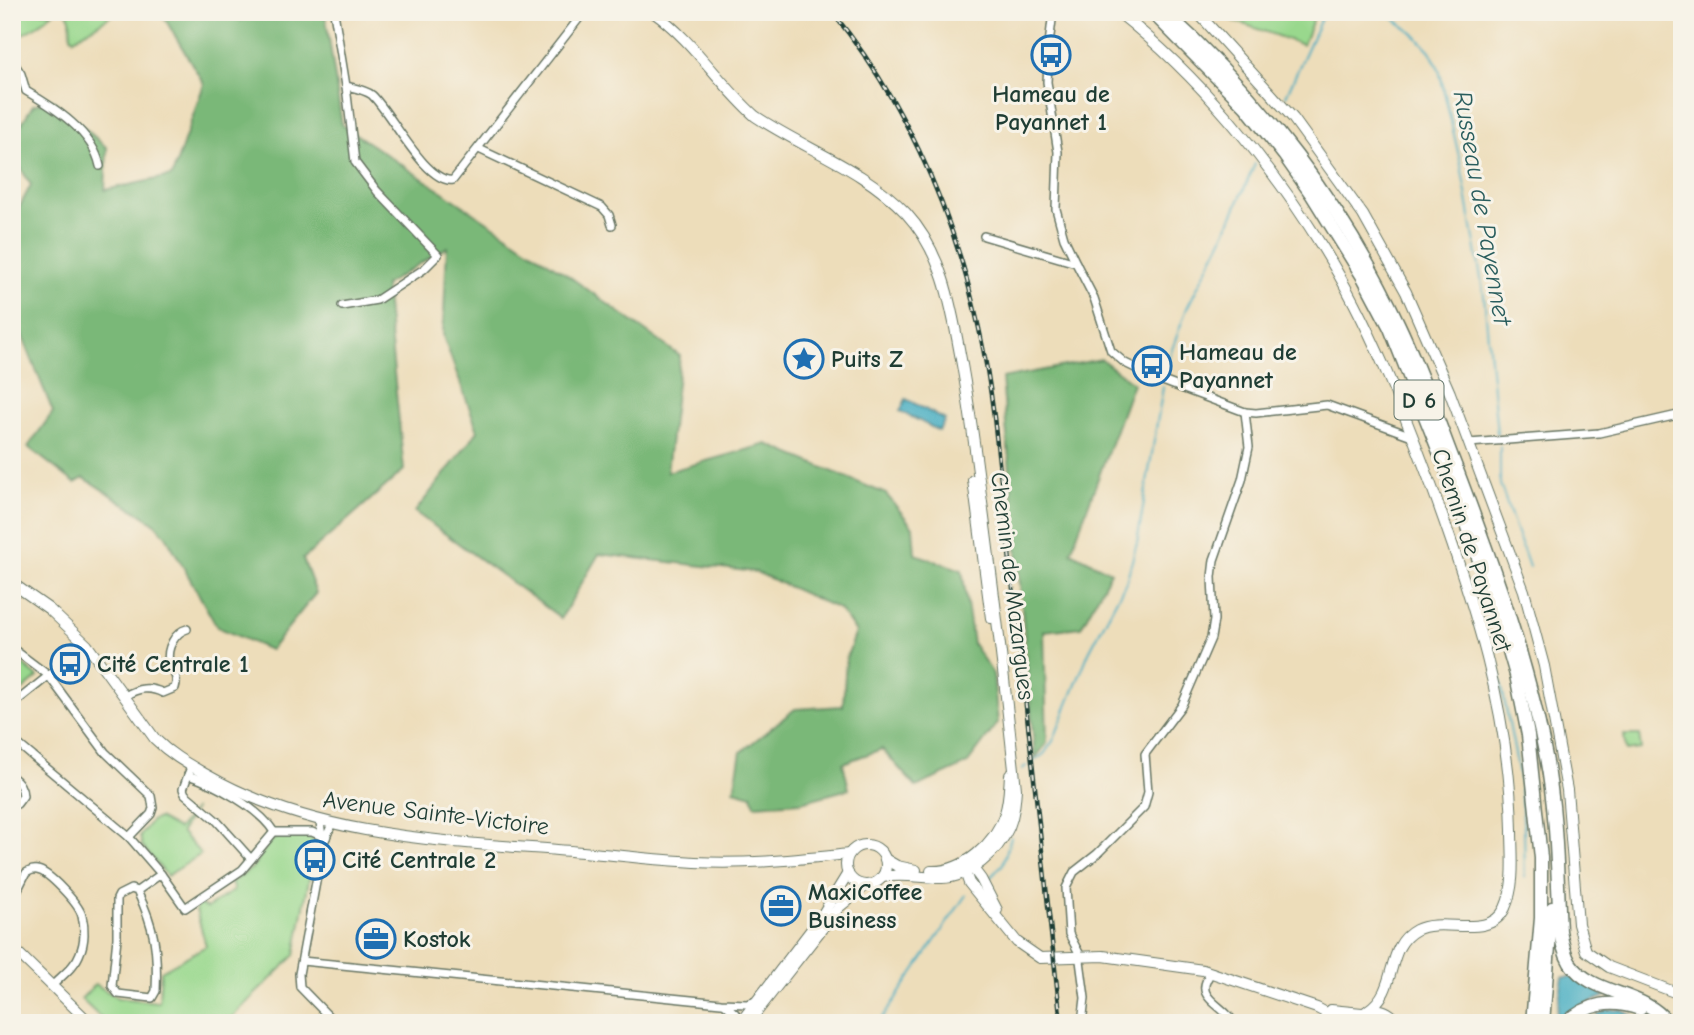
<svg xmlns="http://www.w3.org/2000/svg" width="1694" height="1035" font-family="'Comic Neue',sans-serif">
	<rect width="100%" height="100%" fill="#f7f3e8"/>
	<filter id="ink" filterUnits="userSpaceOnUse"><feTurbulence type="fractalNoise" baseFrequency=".0143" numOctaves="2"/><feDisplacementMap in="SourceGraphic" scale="14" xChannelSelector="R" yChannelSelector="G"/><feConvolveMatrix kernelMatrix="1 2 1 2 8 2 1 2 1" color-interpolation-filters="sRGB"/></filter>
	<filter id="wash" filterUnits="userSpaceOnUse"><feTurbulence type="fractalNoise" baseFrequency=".00686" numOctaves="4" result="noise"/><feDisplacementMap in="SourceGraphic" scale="28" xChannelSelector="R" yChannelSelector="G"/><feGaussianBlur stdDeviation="1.57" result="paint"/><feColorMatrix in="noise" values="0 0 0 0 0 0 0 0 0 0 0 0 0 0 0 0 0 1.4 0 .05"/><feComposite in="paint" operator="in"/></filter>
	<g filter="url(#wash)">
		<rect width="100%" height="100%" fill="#edddba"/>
		<!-- green -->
		<g fill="#99d88d" stroke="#5c8a60" stroke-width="2">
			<path d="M12,12h42l-17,14 -25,14z"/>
			<path d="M66,12h51l-43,27 -3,-3 -1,-18z"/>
			<path d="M1209,12h107l-13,33z"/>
			<path d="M12,656l26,21 -26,22z"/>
			<path d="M1624,735h15l2,14 -15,2z"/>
			<path d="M195,809l-14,23 20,22 -34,22 -25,-30 -2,-10 11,-15 7,-3 20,11z"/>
			<path d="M279,835l28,1 6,3 2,8 -20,108 -69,68h-120l-25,-24 14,-15 23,14 41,4 2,-31 45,-25 -10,-36 1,-7 10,5 27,-18 -3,-7 21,-15 17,-25z"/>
		</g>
		<!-- forest -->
		<g fill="#7ab878" stroke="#4c7a56" stroke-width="2">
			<path d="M152,12h81l8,8 4,-8h80l17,113 224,149 114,82 -13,116 100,-28 119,50 27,33 2,27 47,16 11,74 20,30 5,49 -31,41 -51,23 -34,-38 -39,14 6,26 -48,13 -46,3 -3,-10 -18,-5 7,-38 54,-43 48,-3 3,-47 10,-27 -17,-23 -83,-37 -157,-18 -38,64 -146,-106 63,-81 -35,-95 4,-89 -62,38 19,185 -101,89 13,34 -46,57 -53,-23 -51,-91 -13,-14 -69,-44 -9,5 -47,-36 25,-35 -41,-102v-89l19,-36 -19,-31v-15l21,-34 19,-6 55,49 -2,42 67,-14 32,-92 -39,-65z"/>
			<path d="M1101,359l32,24 -62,169 40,20 -30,55 -37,4 3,112 -12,15 -33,-380z"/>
		</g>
		<!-- water -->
		<g fill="#42acc1" stroke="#30747a" stroke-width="2">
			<path d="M906,399l39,21 -6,11 -39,-20z"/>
			<path d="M1563,977h11l31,19 -33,14 -17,12z"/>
			<path d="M1608,1010h14l24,13h-54l7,-9z"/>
		</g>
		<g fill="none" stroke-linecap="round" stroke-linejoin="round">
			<!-- stream -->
			<g stroke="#42acc1" stroke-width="2">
				<path d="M1385,12l28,21 17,18 9,18 22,96 23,130 13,138"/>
				<path d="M1286,96l38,-84"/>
				<path d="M1166,366l21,-58 35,-69 33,-75"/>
				<path d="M1500,446v38l29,83"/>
				<path d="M1493,637v6l26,131 5,55 1,48"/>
				<path d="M1034,761l10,-7 9,-13 36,-89 37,-70 11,-39 26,-156"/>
				<path d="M1022,769l4,-3"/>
				<path d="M988,880l15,-16 8,-27"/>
				<path d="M879,1023l87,-128"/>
			</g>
		</g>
	</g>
	<g filter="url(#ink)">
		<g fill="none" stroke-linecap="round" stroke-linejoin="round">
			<!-- street casing -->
			<g stroke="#677563" stroke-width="10">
				<g id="street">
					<path d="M334,12l12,74 9,76 22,29 61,64 -14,14 -47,31 -35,6"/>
					<path d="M1053,12l-4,32 -2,38 11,70 -2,57 8,29 12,25"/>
					<path d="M12,60l9,14 5,17c29,17 67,41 74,75"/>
					<path d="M346,86c8,2 19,4 26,9 19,18 54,89 81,85l131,-168"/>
					<path d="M479,149l123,58 7,8 3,10"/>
					<path d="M984,236l92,27 18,35 17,53 14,12 35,17 85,32 11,1 71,-8 85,31"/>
					<path d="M1469,443l130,-10 83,-19"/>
					<path d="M12,648l36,27 57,77 46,44 2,12 -2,6 -22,23"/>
					<path d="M125,696c13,-8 24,-10 38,-3l12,-5c4,-12 -3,-16 -6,-27 -3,-12 6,-29 18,-32"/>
					<path d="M12,705l75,-60"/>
					<path d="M12,739l117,98 32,37 24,34 57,-38 32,-38h38l14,6"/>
					<path d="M191,767l-8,22 2,5 32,27 34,38"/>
					<path d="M188,775c27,9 71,33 86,57"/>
					<path d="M12,777c7,4 11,12 11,19l-6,8"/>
					<path d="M320,822l3,22 9,-20"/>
					<path d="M323,844l-24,130 1,13 35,36"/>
					<path d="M137,891l-6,-2 -12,6 -2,4v39l-5,48 6,8 34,4 4,-7c2,-40 -1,-64 -19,-100l24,-17"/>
					<path d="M12,901l14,-28c4,-2 6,-4 11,-3 11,1 42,34 45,46 3,11 3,26 -2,37 -4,12 -16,21 -25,30"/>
					<path d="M302,961l419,42 26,1 9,-3"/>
					<path d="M1212,972c-22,26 12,32 22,51"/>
					<path d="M725,1004l11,10 2,9"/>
					<path d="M1082,1023l3,-25 -6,-45 -10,-19 -3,-46 8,-16 23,-18 47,-47 4,-15 -3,-38 37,-49 29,-67 3,-18 -2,-43 2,-17 28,-80 7,-33 -4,-35"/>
				</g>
			</g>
			<!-- secondary casing -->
			<g stroke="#677563" stroke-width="12">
				<g id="secondary">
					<path d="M653,12c40,28 66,72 102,104 51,34 108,52 151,97 36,39 45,91 54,141 9,47 15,94 21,141 13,98 25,196 35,294 -1,13 -2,26 -7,38 -11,25 -39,50 -67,51 -21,0 -39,-5 -60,-1"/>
					<path d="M1118,12c81,64 151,149 205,236 47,76 79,159 110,242 40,110 77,222 79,340 0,25 4,54 -7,78 -16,33 -62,8 -89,22 -32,17 -17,60 -48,80"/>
					<path d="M1197,12l96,106 70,97 43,77 44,101 74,198 20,75 23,124 11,134 8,27 23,16 73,28"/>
					<path d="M973,480l18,138"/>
					<path d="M12,583l37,26 38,36 68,94c16,16 33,25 52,36 106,61 231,66 350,75 46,3 92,10 138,12 51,3 104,-3 154,-8"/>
					<circle cx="866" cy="865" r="20"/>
					<path d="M885,859l12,7 19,4"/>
					<path d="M966,861l-1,11 4,11 48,59 23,16 63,-2 100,14 114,38 28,15"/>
					<path d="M969,863l12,16 16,31"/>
					<path d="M931,871c33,1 64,-27 74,-58 4,-12 4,-25 5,-38"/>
					<path d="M12,947l78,76"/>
					<path d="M1331,1010l31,3"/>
					<path d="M740,1023l81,-106 27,-44"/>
					<path d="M748,1023l91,-116 27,-22"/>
					<path d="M1353,1023c13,-18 33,-18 45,0"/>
				</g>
			</g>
			<!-- highway casing -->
			<g stroke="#677563" stroke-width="15">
				<g id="highway">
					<path d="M1152,12l94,95 38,48 28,40 51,82 27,51 59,149 49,136 18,62 12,60 13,123v60l-9,105"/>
					<path d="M1165,12c96,87 178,193 233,311 23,48 40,98 59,147 36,95 70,188 89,287 11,57 11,116 14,174 2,11 4,22 10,32 22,33 74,27 98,60"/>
					<path d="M1543,1023l9,-115"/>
					<path d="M1566,1023c22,-20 45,-24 74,-14"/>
				</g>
			</g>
			<!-- street -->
			<use href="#street" stroke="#fff" stroke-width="7"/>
			<!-- secondary -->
			<use href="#secondary" stroke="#fff" stroke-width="10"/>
			<!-- highway -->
			<use href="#highway" stroke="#fff" stroke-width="12"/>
			<!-- rail casing -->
			<g stroke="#1f3d34" stroke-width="4.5">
				<path id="rail" d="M832,12c94,115 144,259 162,405l67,606"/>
			</g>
			<!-- rail -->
			<use href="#rail" stroke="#f7f3e8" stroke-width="2" stroke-dasharray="5" stroke-linecap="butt"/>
		</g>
	</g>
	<!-- icons -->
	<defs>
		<g id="bus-ring" transform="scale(2.0125)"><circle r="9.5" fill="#f7f3e8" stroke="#1f6fb2" stroke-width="1.5"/><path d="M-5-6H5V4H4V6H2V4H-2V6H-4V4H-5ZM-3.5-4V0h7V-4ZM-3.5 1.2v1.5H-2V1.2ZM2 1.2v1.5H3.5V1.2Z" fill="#1f6fb2"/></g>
		<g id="sight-ring" transform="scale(2.0125)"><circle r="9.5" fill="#f7f3e8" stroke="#1f6fb2" stroke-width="1.5"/><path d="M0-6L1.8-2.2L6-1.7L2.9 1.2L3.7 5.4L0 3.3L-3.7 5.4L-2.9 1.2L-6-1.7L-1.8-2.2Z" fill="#1f6fb2"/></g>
		<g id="office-ring" transform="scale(2.0125)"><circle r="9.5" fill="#f7f3e8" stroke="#1f6fb2" stroke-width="1.5"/><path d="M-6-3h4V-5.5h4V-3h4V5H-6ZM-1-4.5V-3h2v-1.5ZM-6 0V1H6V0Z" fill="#1f6fb2"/></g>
	</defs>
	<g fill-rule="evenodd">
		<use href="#bus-ring" x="1051" y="55"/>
		<use href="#sight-ring" x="804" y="359"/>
		<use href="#bus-ring" x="1152" y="366"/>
		<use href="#bus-ring" x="70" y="664"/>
		<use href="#bus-ring" x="315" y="860"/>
		<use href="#office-ring" x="781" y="906"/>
		<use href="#office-ring" x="376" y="939"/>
	</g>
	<g text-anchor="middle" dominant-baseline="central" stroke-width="6" stroke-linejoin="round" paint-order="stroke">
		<!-- shield labels -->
		<rect fill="#f7f3e8" stroke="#60746a" stroke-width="2" x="1394.5" y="380.5" width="49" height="39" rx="5"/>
		<g font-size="23" font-weight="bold" fill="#1f3d34">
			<text x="1419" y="400">D 6</text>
		</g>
		<!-- poi labels -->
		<g font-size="24" font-weight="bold" fill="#1f3d34" stroke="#f7f3e8" text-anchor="start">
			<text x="1051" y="94" text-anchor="middle">Hameau de<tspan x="1051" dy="28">Payannet 1</tspan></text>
			<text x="1179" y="352">Hameau de<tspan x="1179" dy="28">Payannet</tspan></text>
			<text x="831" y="359">Puits Z</text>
			<text x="97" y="664">Cité Centrale 1</text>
			<text x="342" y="860">Cité Centrale 2</text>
			<text x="808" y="892">MaxiCoffee<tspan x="808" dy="28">Business</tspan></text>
			<text x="403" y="939">Kostok</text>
		</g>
		<!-- street labels -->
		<g font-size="24" fill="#1f3d34" stroke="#f7f3e8">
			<text transform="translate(1472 550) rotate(72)">Chemin de Payannet</text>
			<text transform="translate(1013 586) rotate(83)">Chemin de Mazargues</text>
			<text transform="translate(436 813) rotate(7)">Avenue Sainte-Victoire</text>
		</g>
		<!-- water labels -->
		<g font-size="26" font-style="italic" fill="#2a5e5e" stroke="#f7f3e8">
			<text transform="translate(1482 208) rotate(80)">Russeau de Payennet</text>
		</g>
	</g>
	<!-- margin -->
	<rect width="1694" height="1035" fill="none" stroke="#f7f3e8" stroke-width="42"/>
</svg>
